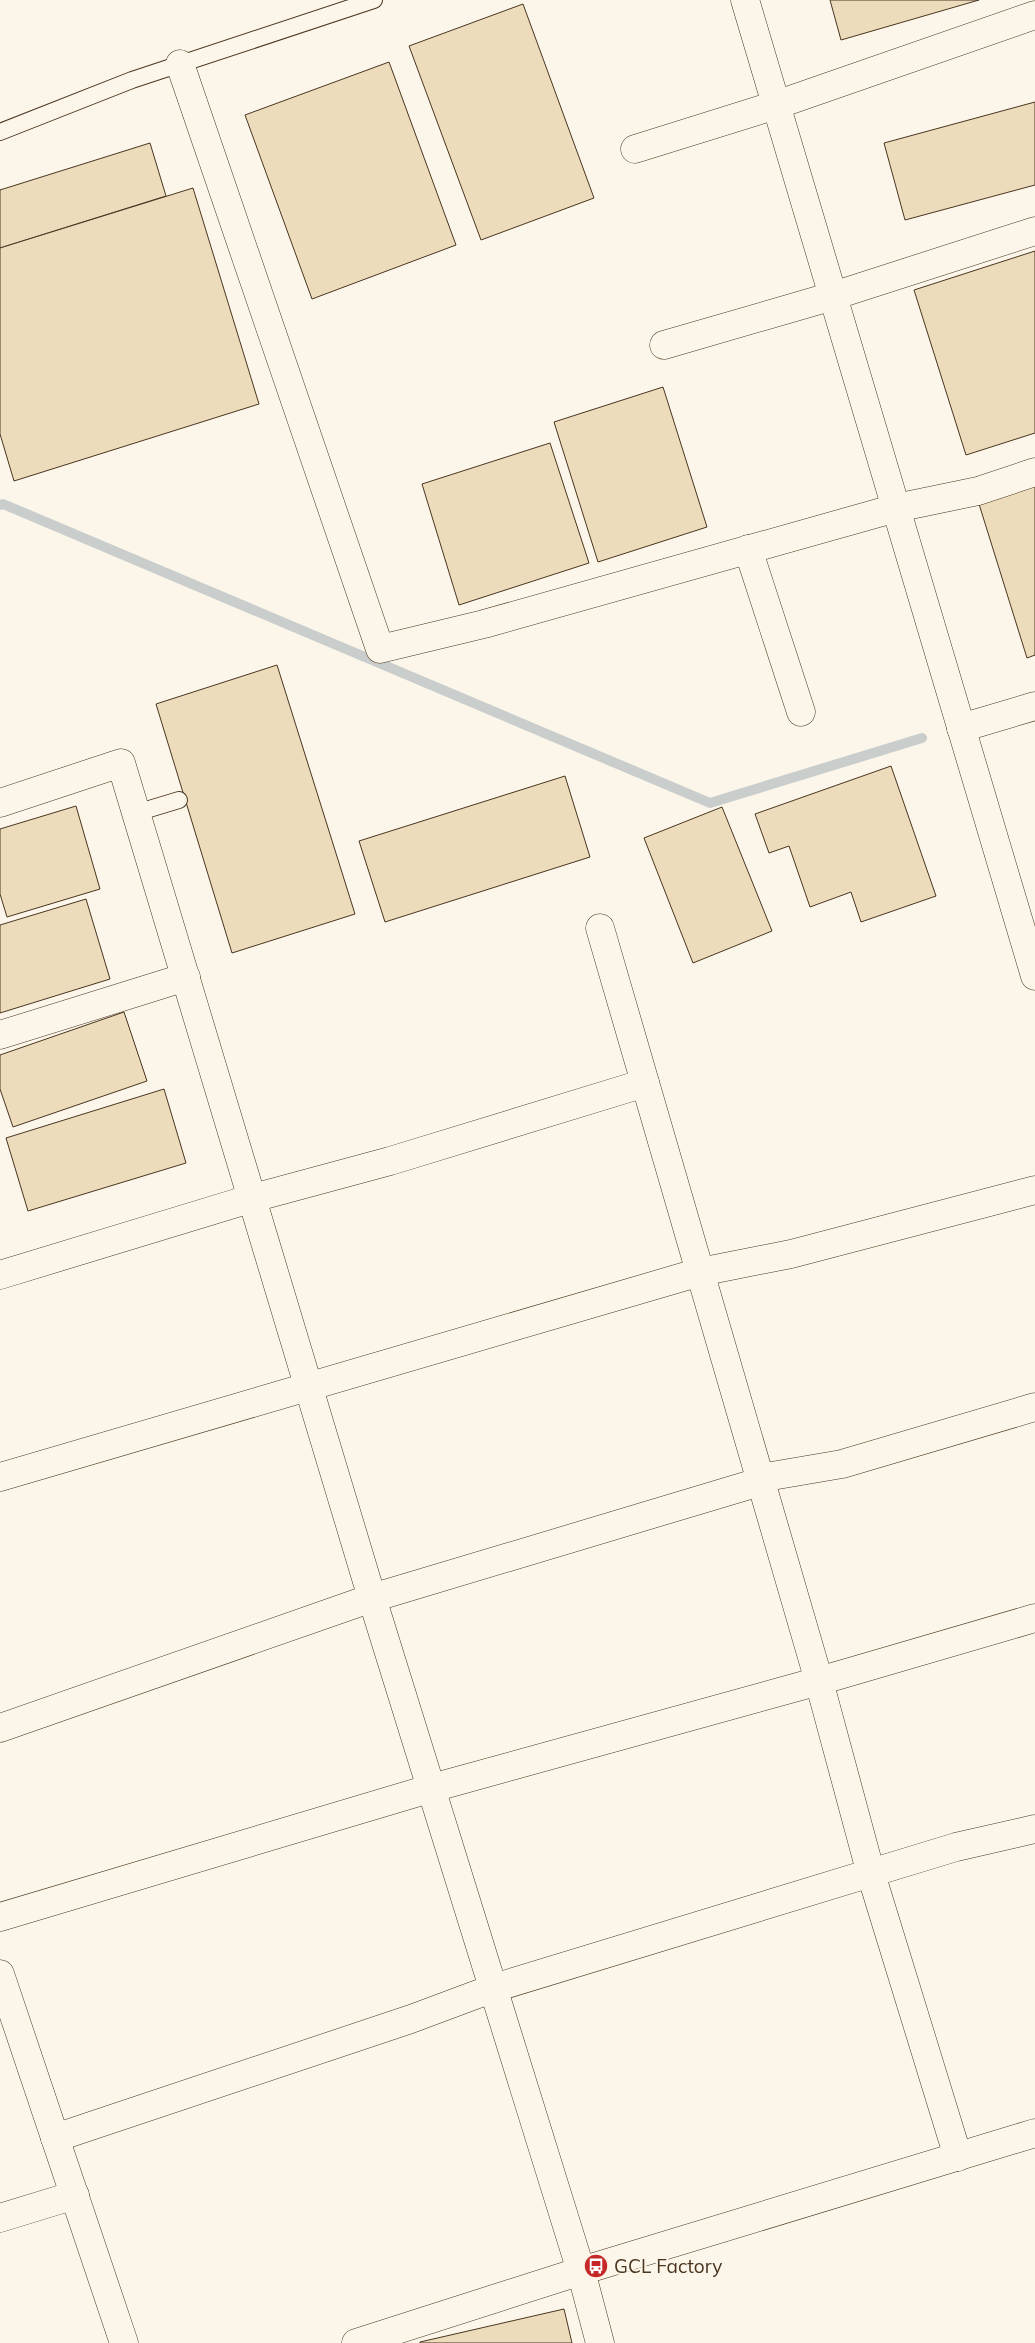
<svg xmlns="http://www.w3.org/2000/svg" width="1035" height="2343" font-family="Mulish,sans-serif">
	<rect width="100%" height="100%" fill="#fbf6e9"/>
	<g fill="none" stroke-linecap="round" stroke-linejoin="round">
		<!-- stream -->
		<path stroke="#c9cecd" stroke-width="10" d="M0,505l3,-1 707,299 212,-65"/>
	</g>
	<!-- building -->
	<g fill="#ecdcbc" stroke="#4a3520">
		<path d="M830,0h149l-138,40z"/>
		<path d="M523,4l71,194 -113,42 -72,-194z"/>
		<path d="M389,62l67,183 -144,54 -67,-184z"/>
		<path d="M1035,102v83l-130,35 -21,-77z"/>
		<path d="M150,143l16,53 -166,52v-58z"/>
		<path d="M193,188l66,216 -245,77 -14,-47v-186z"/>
		<path d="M1035,251v182l-69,22 -52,-165z"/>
		<path d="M663,387l44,140 -109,35 -44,-140z"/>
		<path d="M550,443l39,120 -130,42 -37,-121z"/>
		<path d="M1035,485v170l-8,3 -48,-154z"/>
		<path d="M277,665l78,249 -123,39 -76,-249z"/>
		<path d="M891,766l45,130 -75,26 -10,-30 -41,15 -21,-61 -20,7 -14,-39z"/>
		<path d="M565,776l25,81 -205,65 -26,-81z"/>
		<path d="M76,806l24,83 -93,28 -7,-23v-65z"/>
		<path d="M722,807l50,124 -79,32 -49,-125z"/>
		<path d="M86,899l24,80 -110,34v-88z"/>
		<path d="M124,1012l23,69 -134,46 -13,-38v-34z"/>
		<path d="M164,1089l22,74 -158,48 -22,-73z"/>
		<path d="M564,2309l8,34h-152v-1z"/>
	</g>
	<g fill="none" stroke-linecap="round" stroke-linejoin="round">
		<!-- lane casing -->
		<g stroke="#4a3520" stroke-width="18">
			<g id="lane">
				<path d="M0,132l132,-52 242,-80"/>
				<path d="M136,813l43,-13"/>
			</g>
		</g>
		<!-- street casing -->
		<g stroke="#4a3520" stroke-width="29">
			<g id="street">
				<path d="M745,0l290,976"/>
				<path d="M180,64l200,585 104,-25 412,-116 82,-17 57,-19"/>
				<path d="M635,149l141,-44 259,-90"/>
				<path d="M664,345l169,-49 202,-65"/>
				<path d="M748,549l53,163"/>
				<path d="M961,728l74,-22"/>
				<path d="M0,803l121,-40 251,835 209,673 19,72"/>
				<path d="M600,928l219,753 52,193 87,283"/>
				<path d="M0,1035l186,-58"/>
				<path d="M0,1275l253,-77 137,-37 255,-78"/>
				<path d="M0,1477l700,-205 91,-18 244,-64"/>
				<path d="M0,1728l372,-130 384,-115 4,-5 82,-14 193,-57"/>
				<path d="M0,1917l432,-129 387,-107 216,-63"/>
				<path d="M0,1974l124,369"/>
				<path d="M55,2138l356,-119 83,-31 462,-141 79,-18"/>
				<path d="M0,2218l75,-23"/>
				<path d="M356,2343l225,-72 454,-138"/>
			</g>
		</g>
		<!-- lane -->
		<use href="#lane" stroke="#fbf6e9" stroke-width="16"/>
		<!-- street -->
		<use href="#street" stroke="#fbf6e9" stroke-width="28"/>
	</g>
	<!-- icons -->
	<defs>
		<g id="bus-disc" transform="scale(1.25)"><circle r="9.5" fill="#c62828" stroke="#fbf6e9"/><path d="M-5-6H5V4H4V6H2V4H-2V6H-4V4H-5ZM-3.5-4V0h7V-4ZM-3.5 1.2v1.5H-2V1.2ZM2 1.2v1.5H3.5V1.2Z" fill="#fff"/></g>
	</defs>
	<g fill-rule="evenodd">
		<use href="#bus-disc" x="596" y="2266"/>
	</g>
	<g text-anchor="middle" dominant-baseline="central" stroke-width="4" stroke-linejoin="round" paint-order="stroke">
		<!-- poi labels -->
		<g font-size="19" fill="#4a3520" stroke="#fbf6e9" text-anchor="start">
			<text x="614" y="2266">GCL Factory</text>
		</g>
	</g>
</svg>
